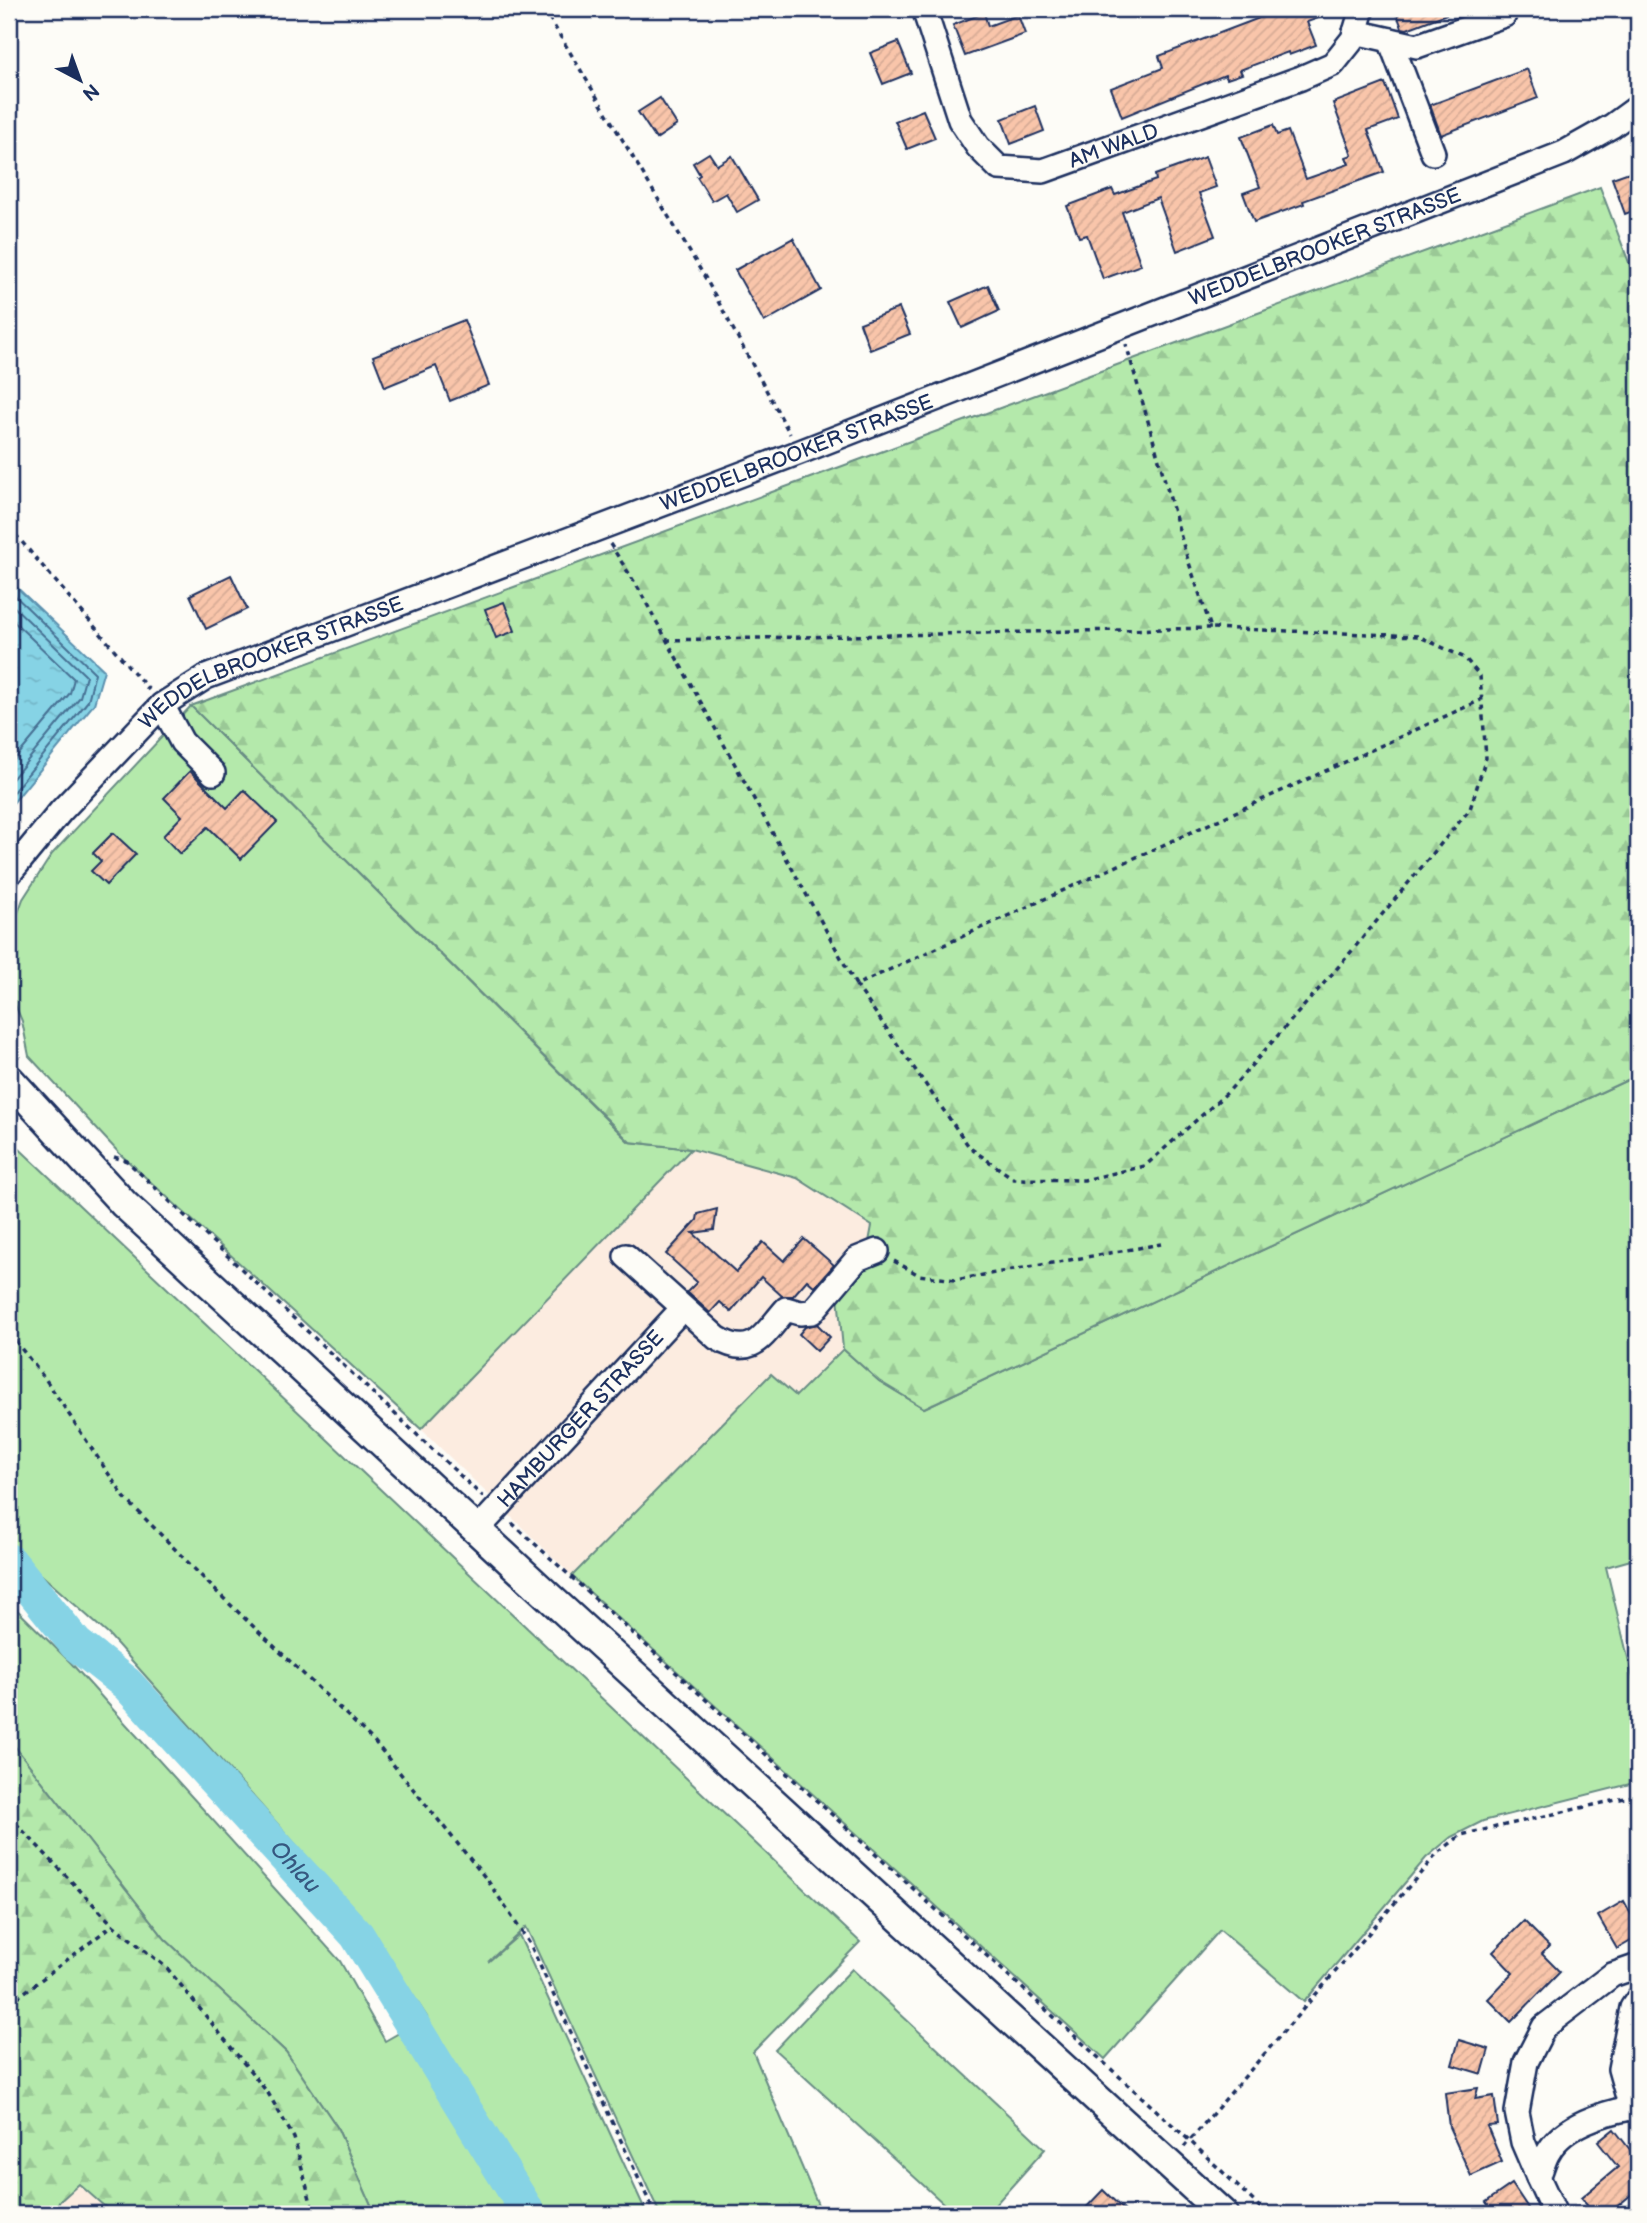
<svg xmlns="http://www.w3.org/2000/svg" width="1647" height="2223" font-family="'Balsamiq Sans',sans-serif">
	<defs>
		<pattern id="forest-firs" width="22" height="20" patternUnits="userSpaceOnUse" patternTransform="scale(1.75)"><rect width="22" height="20" fill="#b4e9ab"/><path d="M5 1l3.5 6h-7zM16 11l3.5 6h-7z" fill="#9ac896"/></pattern>
		<pattern id="water-ripples" width="26" height="14" patternUnits="userSpaceOnUse" patternTransform="scale(1.75)"><rect width="26" height="14" fill="#86d3e5"/><path d="M2 4q2-2 4 0t4 0M15 11q2-2 4 0t4 0" fill="none" stroke="#73b5c7"/></pattern>
		<pattern id="building-hatch" width="6" height="6" patternUnits="userSpaceOnUse" patternTransform="scale(1.75)"><rect width="6" height="6" fill="#f9c5aa"/><path d="M-1 1l2-2M0 6l6-6M5 7l2-2" fill="none" stroke="#d5aa95"/></pattern>
	</defs>
	<rect width="100%" height="100%" fill="#fdfcf7"/>
	<filter id="ink" filterUnits="userSpaceOnUse"><feTurbulence type="fractalNoise" baseFrequency=".0143" numOctaves="2"/><feDisplacementMap in="SourceGraphic" scale="14" xChannelSelector="R" yChannelSelector="G"/><feConvolveMatrix kernelMatrix="1 2 1 2 8 2 1 2 1" color-interpolation-filters="sRGB"/></filter>
	<g filter="url(#ink)">
		<!-- built -->
		<g fill="#fcece0">
			<path d="M691,1149l106,29 75,48 -7,37 -27,34 5,52 -47,48 -25,-23 -199,202 -151,-147z"/>
			<path d="M79,2184l34,30h-67z"/>
		</g>
		<!-- green -->
		<g fill="#b4e9ab" stroke="#688c84" stroke-width="2">
			<path d="M191,706l438,436 62,7 -270,280 -301,-275 -91,-98 -7,-35 -13,-30v-53l14,-39 29,-45z"/>
			<path d="M1638,1075v483l-32,9 32,132v83l-155,39 -32,16 -25,21 -122,144 -84,-72 -115,129 -533,-483 199,-202 25,22 47,-47 36,32 45,27z"/>
			<path d="M9,1139l851,803 -107,110 69,162h-162l-134,-287 -38,35 31,-27 128,279h-272l-38,-87 -51,-75 -121,-113 -156,-200v-137l62,61 269,298 45,80 42,-24 -60,-93 -258,-289 -100,-89z"/>
			<path d="M852,1969l193,180 -58,65h-32l-180,-164z"/>
		</g>
		<!-- forest -->
		<g fill="url(#forest-firs)" stroke="#688c84" stroke-width="2">
			<path d="M1600,187l38,99v789l-714,333 -45,-27 -36,-32 -5,-53 27,-33 7,-37 -75,-48 -106,-29 -61,-7 -439,-436z"/>
			<path d="M9,1739l156,200 121,113 51,75 38,87h-262l-34,-30 -33,30h-37z"/>
		</g>
		<!-- water -->
		<path fill="url(#water-ripples)" stroke="#5b91af" stroke-width="2" d="M9,580l95,90 -10,34 -85,104z"/>
		<g fill="none" stroke-linecap="round" stroke-linejoin="round">
			<!-- shore -->
			<g stroke="#467194" stroke-width="2">
				<path d="M9,590l86,83 -7,28 -79,96"/>
				<path d="M9,602l77,74 -6,21 -71,86"/>
				<path d="M9,617l65,62 -4,14 -61,73"/>
			</g>
			<!-- river -->
			<path stroke="#86d3e5" stroke-width="35" id="s1" d="M9,1561l67,83 51,40 230,251 172,279"/>
		</g>
		<!-- building -->
		<g fill="url(#building-hatch)" stroke="#1b2f5e" stroke-width="2">
			<path d="M1283,9h55v2l-31,11 9,23 -27,10 -1,-3 -48,18 2,4 -15,5 -2,-4 -103,42 -11,-29 52,-20 -4,-12z"/>
			<path d="M1395,9h62v1l-50,19 -5,-1z"/>
			<path d="M984,13l4,13 30,-11 7,19 -60,22 -12,-31z"/>
			<path d="M898,42l13,31 -28,11 -13,-31z"/>
			<path d="M1527,69l11,29 -97,37 -11,-30z"/>
			<path d="M1385,83l13,36 -30,11 16,42 -81,29 1,3 -50,18 -11,-29 17,-6 -19,-50 32,-12 4,10 11,-4 18,48 43,-15 -3,-7 6,-2 -19,-52z"/>
			<path d="M660,98l17,27 -21,14 -18,-27z"/>
			<path d="M1035,106l9,25 -33,13 -9,-25z"/>
			<path d="M923,110l12,28 -28,11 -12,-28z"/>
			<path d="M709,153l8,12 15,-9 26,44 -21,12 -11,-19 -14,8 -15,-24 3,-2 -7,-12z"/>
			<path d="M1205,157l11,30 -17,6 16,43 -38,15 -19,-53 -36,14 19,53 -38,14 -16,-44 -8,2 -12,-31 45,-17 3,6 41,-15 -1,-5z"/>
			<path d="M1638,169v40l-13,5 -13,-36z"/>
			<path d="M793,238l28,52 -57,32 -29,-52z"/>
			<path d="M988,285l11,26 -37,17 -12,-26z"/>
			<path d="M899,308l11,26 -40,16 -10,-27z"/>
			<path d="M464,320l25,65 -39,16 -14,-35 -51,21 -12,-31z"/>
			<path d="M231,575l16,34 -41,20 -16,-34z"/>
			<path d="M504,602l11,29 -19,7 -11,-29z"/>
			<path d="M190,771l37,37 17,-18 33,32 -36,37 -33,-32 -28,27 -17,-18 19,-20 -18,-18z"/>
			<path d="M113,833l23,21 -30,31 -15,-14 10,-10 -8,-8z"/>
			<path d="M717,1209l-3,21 -21,3 43,39 27,-30 21,19 20,-22 30,26 -19,22 -8,-7 -14,16h-11l-21,-19 -30,35 -11,-10 -10,11 -23,-21 10,-10 -31,-28 31,-34 1,-6z"/>
			<path d="M817,1324l13,13 -13,14 -18,-17 6,-7z"/>
			<path d="M1624,1901l14,26v10l-21,12 -19,-33z"/>
			<path d="M1524,1921l25,25 -7,8 18,18 -49,50 -23,-23 25,-26 -20,-21z"/>
			<path d="M1459,2040l30,9 -7,25 -30,-9z"/>
			<path d="M1478,2088l-3,11 19,-3 4,29 -11,1 15,36 -31,14 -22,-49 -4,-34z"/>
			<path d="M1614,2129l24,31v29l-30,25h-14l-13,-16 37,-31 -20,-25z"/>
			<path d="M1512,2184l16,24 -10,6h-24l-8,-12z"/>
			<path d="M1103,2190l25,24h-48z"/>
		</g>
		<g fill="none" stroke-linecap="round" stroke-linejoin="round">
			<!-- minor casing -->
			<g stroke="#1b2f5e" stroke-width="28">
				<g id="minor">
					<path id="s2" d="M924,9l36,111 18,27 21,21 44,3 258,-93 32,-14 20,-25 9,-30"/>
					<path d="M1355,32l62,14 87,-31"/>
					<path d="M1390,40l43,113"/>
					<path d="M162,705l20,37 31,31"/>
					<path id="s3" d="M9,874l52,-63 101,-106 44,-28 594,-225 764,-299 48,-27 26,-19"/>
					<path d="M626,1256l91,82c36,22 46,-3 69,-29l14,4 12,-1 45,-53 20,-8"/>
					<path id="s4" d="M477,1530l206,-222"/>
					<path d="M1638,1999l-6,9 -12,61 11,39 7,4"/>
					<path d="M1631,2108c-28,5 -67,17 -82,43 -5,7 -7,18 -11,26l-15,-35 -6,-30 9,-50 18,-35 68,-52 26,-9"/>
					<path d="M1538,2177l17,37"/>
				</g>
			</g>
			<!-- major casing -->
			<g stroke="#1b2f5e" stroke-width="33">
				<path id="major" d="M9,1079l115,125 423,391 676,619"/>
			</g>
			<!-- path -->
			<g stroke="#1b2f5e" stroke-width="3.5" stroke-dasharray="5 5" stroke-linecap="butt">
				<path d="M544,9l162,270 84,155"/>
				<path d="M9,527l140,163"/>
				<path d="M610,544l27,42 219,399 625,-285"/>
				<path d="M666,640l545,-12"/>
				<path d="M856,985l114,163 44,31 70,1 61,-14 84,-75 111,-126 130,-156 16,-51 -6,-82 -15,-18 -47,-22 -207,-8 -26,-77 -59,-207"/>
				<path d="M9,1040l11,17"/>
				<path d="M114,1157l13,4 356,336"/>
				<path d="M894,1261l25,14 36,5 206,-36"/>
				<path d="M9,1333l37,47 78,117 93,95 157,149 114,140 42,63 125,270"/>
				<path d="M512,1523l678,618 77,73"/>
				<path d="M9,1816l104,109 54,43 101,125 26,45 20,76"/>
				<path d="M9,2004l104,-79"/>
				<path d="M1184,2147l253,-293 24,-19 177,-40"/>
			</g>
			<!-- minor -->
			<use href="#minor" stroke="#fdfcf7" stroke-width="23"/>
			<!-- major -->
			<use href="#major" stroke="#fdfcf7" stroke-width="28"/>
		</g>
	</g>
	<g text-anchor="middle" dominant-baseline="central" stroke-width="5" stroke-linejoin="round" paint-order="stroke">
		<!-- street labels -->
		<g font-size="21" fill="#1b2f5e" stroke="#fdfcf7">
			<text stroke="none"><textPath href="#s2" startOffset="298">AM WALD</textPath></text>
			<text stroke="none"><textPath href="#s3" startOffset="1479">WEDDELBROOKER STRASSE</textPath></text>
			<text stroke="none"><textPath href="#s3" startOffset="912">WEDDELBROOKER STRASSE</textPath></text>
			<text stroke="none"><textPath href="#s3" startOffset="345">WEDDELBROOKER STRASSE</textPath></text>
			<text stroke="none"><textPath href="#s4" startOffset="152">HAMBURGER STRASSE</textPath></text>
		</g>
		<!-- water labels -->
		<g font-size="23" font-style="italic" fill="#365880" stroke="#fdfcf7">
			<text stroke="none"><textPath href="#s1" startOffset="420">Ohlau</textPath></text>
		</g>
	</g>
	<!-- margin -->
	<rect width="1647" height="2223" fill="none" stroke="#fdfcf7" stroke-width="35"/>
	<rect x="18" y="18" width="1612" height="2188" fill="none" stroke="#1b2f5e" stroke-width="2.5" filter="url(#ink)"/>
	<!-- north arrow -->
	<g transform="translate(80 80) rotate(139)" stroke="#fdfcf7" stroke-width="5" paint-order="stroke">
	<path d="M0-5L12 26L0 18L-12 26Z" fill="#1b2f5e"/>
	<text y="-10" font-size="19" font-weight="bold" text-anchor="middle" fill="#1b2f5e">N</text>
	</g>
</svg>
